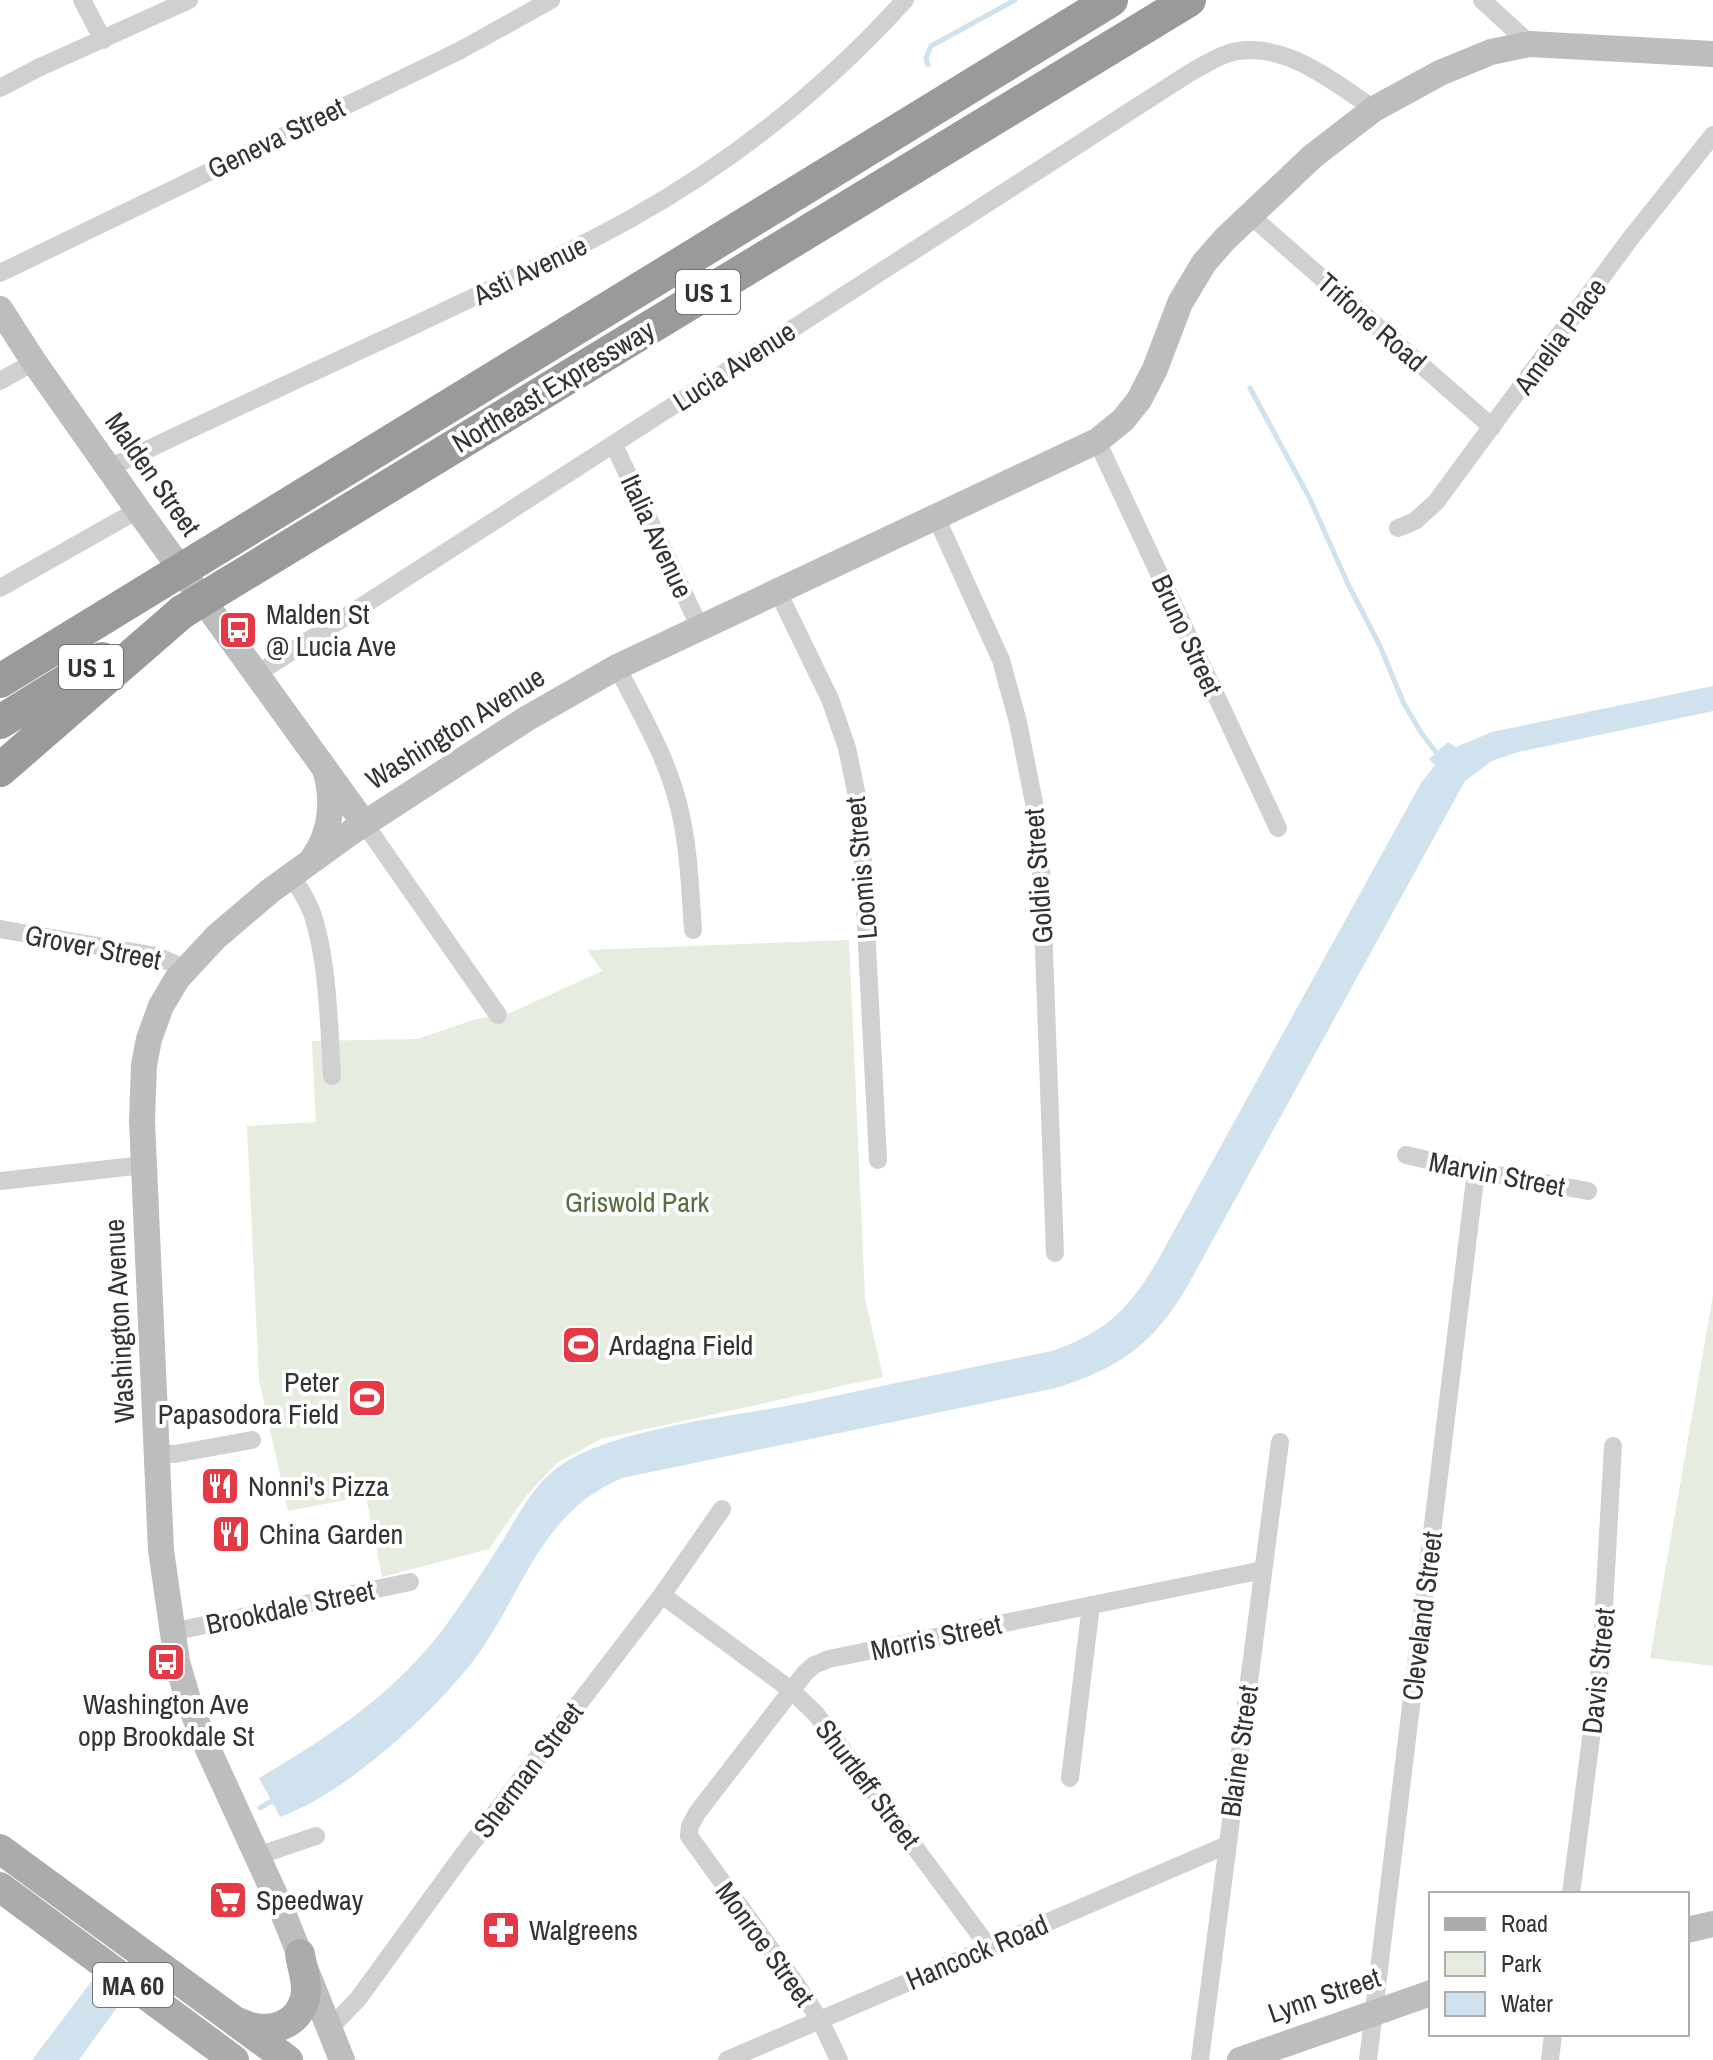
<svg xmlns="http://www.w3.org/2000/svg" width="1713" height="2060" font-family="'Archivo Narrow',sans-serif">
	<rect width="100%" height="100%" fill="#fff"/>
	<!-- green -->
	<g fill="#e6ecdf">
		<path d="M849,940l16,358 18,79 -282,62 -44,24 -31,33 -37,53 -107,28 -16,-81 -78,15 -29,-131 -12,-254 69,-4 -4,-81 105,-2 59,-20 34,-6 92,-42 -15,-21z"/>
		<path d="M1713,1295v371l-63,-8z"/>
	</g>
	<!-- water -->
	<g fill="#cfe2ee">
		<path d="M1713,686v25l-195,41 -26,9 -27,20 -278,506c-34,57 -67,81 -131,101l-434,90c-80,34 -97,109 -143,175 -39,55 -135,142 -199,164l-21,-39c72,-42 141,-88 190,-157 20,-28 39,-57 57,-86 14,-23 26,-46 46,-63 52,-44 182,-55 250,-69 83,-18 166,-35 250,-52 55,-19 79,-44 107,-93l262,-475 14,-18 -6,-6 19,-17 8,5 36,-15z"/>
		<path d="M91,1982l30,20 -42,58h-47z"/>
	</g>
	<g fill="none" stroke-linecap="round" stroke-linejoin="round">
		<!-- stream -->
		<g stroke="#cfe2ee" stroke-width="5">
			<path d="M928,65l-2,-7 5,-12 84,-46"/>
			<path d="M1250,388l59,109 39,87 32,62 24,58 18,30 17,22"/>
			<path d="M260,1808l15,-9"/>
		</g>
		<!-- street -->
		<g stroke="#d0d0d0" stroke-width="18">
			<path d="M82,0l21,40"/>
			<path d="M1482,0l48,44"/>
			<path d="M0,88l38,-20 151,-68"/>
			<path d="M1251,216l241,211"/>
			<path d="M0,273l459,-222 92,-51"/>
			<path d="M0,381l34,-19"/>
			<path d="M1097,441l181,387"/>
			<path d="M614,445l86,183"/>
			<path d="M109,468c102,-49 204,-96 306,-143 73,-35 147,-68 217,-107 102,-57 195,-132 273,-218"/>
			<path d="M936,517l65,143 17,62 16,81 7,65 14,385"/>
			<path d="M1398,528l17,-7 21,-19 194,-263 83,-104"/>
			<path d="M0,588l138,-78"/>
			<path d="M778,592l52,107 17,49 9,43 6,56 16,313"/>
			<path d="M269,666l922,-594c12,-6 25,-15 38,-19 52,-15 105,29 145,56"/>
			<path d="M617,667c23,45 50,90 62,140 10,40 11,82 14,123"/>
			<path d="M364,823l134,192"/>
			<path d="M291,875c8,12 16,25 21,38 16,47 17,113 20,163"/>
			<path d="M0,929l157,27 28,13"/>
			<path d="M1406,1155l70,16 112,20"/>
			<path d="M0,1181l144,-16"/>
			<path d="M158,1453l17,1 77,-14"/>
			<path d="M662,1595l129,95 25,24 172,232"/>
			<path d="M171,1632l239,-50"/>
			<path d="M1070,1778l21,-173"/>
			<path d="M257,1856l59,-20"/>
			<path d="M1571,1894l30,-234 12,-214"/>
			<path d="M330,2028l28,-29 104,-143 200,-261 60,-86"/>
			<path d="M727,2060l500,-215"/>
			<path d="M839,2060l-19,-40 -22,-33 -109,-151 1,-10 7,-13 108,-140 9,-8 15,-6 434,-89"/>
			<path d="M1200,2060l80,-618"/>
			<path d="M1368,2060l108,-889"/>
			<path d="M1550,2060l3,-26"/>
		</g>
		<!-- secondary -->
		<g stroke="#bdbdbd" stroke-width="26">
			<path d="M0,309l34,53 104,148 226,313"/>
			<path d="M313,858c18,-25 21,-56 13,-85"/>
			<path d="M1687,1930l26,-6"/>
			<path d="M342,2060l-61,-152 -73,-159 -19,-46 -12,-41 -16,-112 -19,-429 2,-56 5,-26 12,-33 16,-27 39,-42 54,-46 80,-58 176,-114 91,-52 480,-226 26,-21 16,-20 16,-31 25,-66 24,-40 21,-24 88,-83 61,-47 66,-36 51,-21 39,-8 183,10"/>
			<path d="M1240,2060l191,-67"/>
		</g>
		<!-- primary -->
		<g stroke="#ababab" stroke-width="30">
			<path d="M0,1849l288,211"/>
			<path d="M0,1887l234,173"/>
			<path d="M240,2023c27,13 61,4 66,-30 1,-12 -4,-26 -6,-39"/>
		</g>
		<!-- highway -->
		<g stroke="#9a9a9a" stroke-width="34">
			<path d="M201,558l910,-558"/>
			<path d="M226,585l963,-585"/>
			<path d="M0,681l160,-98"/>
			<path d="M0,722l102,-63"/>
			<path d="M0,770l182,-158"/>
		</g>
		<!-- highway-bridge -->
		<g stroke="#9a9a9a" stroke-width="34">
			<path d="M160,583l41,-25"/>
			<path d="M182,612l44,-27"/>
		</g>
	</g>
	<!-- icons -->
	<defs>
		<g id="bus-square" transform="scale(2)"><rect x="-9" y="-9" width="18" height="18" rx="4" fill="#e63946" stroke="#fff"/><path d="M-5-6H5V4H4V6H2V4H-2V6H-4V4H-5ZM-3.5-4V0h7V-4ZM-3.5 1.2v1.5H-2V1.2ZM2 1.2v1.5H3.5V1.2Z" fill="#fff"/></g>
		<g id="stadium-square" transform="scale(2)"><rect x="-9" y="-9" width="18" height="18" rx="4" fill="#e63946" stroke="#fff"/><path d="M0-5a6.5 5 0 1 0 0 10a6.5 5 0 1 0 0-10ZM-3.5-1.8h7v3.6h-7Z" fill="#fff"/></g>
		<g id="restaurant-square" transform="scale(2)"><rect x="-9" y="-9" width="18" height="18" rx="4" fill="#e63946" stroke="#fff"/><path d="M-5-6h1v4h1v-4h1v4h1v-4h1v5L-1.5 .5V6h-2V.5L-5-1ZM5-6V6H3V1.5H1.5Q1.5-4 5-6Z" fill="#fff"/></g>
		<g id="supermarket-square" transform="scale(2)"><rect x="-9" y="-9" width="18" height="18" rx="4" fill="#e63946" stroke="#fff"/><path d="M-6-5.5h2.5l.6 2H6L4.5 2H-2.5L-4.4-4H-6ZM-1.5 3.2a1.3 1.3 0 1 0 .1 0ZM3 3.2a1.3 1.3 0 1 0 .1 0Z" fill="#fff"/></g>
		<g id="pharmacy-square" transform="scale(2)"><rect x="-9" y="-9" width="18" height="18" rx="4" fill="#e63946" stroke="#fff"/><path d="M-2-6h4v4h4v4h-4v4h-4v-4h-4v-4h4Z" fill="#fff"/></g>
	</defs>
	<g fill-rule="evenodd">
		<use href="#bus-square" x="238" y="630"/>
		<use href="#stadium-square" x="581" y="1345"/>
		<use href="#stadium-square" x="367" y="1398"/>
		<use href="#restaurant-square" x="220" y="1486"/>
		<use href="#restaurant-square" x="231" y="1534"/>
		<use href="#bus-square" x="166" y="1662"/>
		<use href="#supermarket-square" x="228" y="1900"/>
		<use href="#pharmacy-square" x="501" y="1930"/>
	</g>
	<g text-anchor="middle" dominant-baseline="central" stroke-width="8" stroke-linejoin="round" paint-order="stroke">
		<!-- shield labels -->
		<g fill="#fff" stroke="#707070" stroke-width="2">
			<rect x="676" y="270" width="64" height="44" rx="6"/>
			<rect x="59" y="645" width="64" height="44" rx="6"/>
			<rect x="93" y="1963" width="80" height="44" rx="6"/>
		</g>
		<g font-size="26" font-weight="bold" fill="#333">
			<text x="708" y="292">US 1</text>
			<text x="91" y="667">US 1</text>
			<text x="133" y="1985">MA 60</text>
		</g>
		<!-- street labels -->
		<g font-size="28" fill="#333" stroke="#fff">
			<text transform="translate(276 138) rotate(-26)">Geneva Street</text>
			<text transform="translate(530 270) rotate(-26)">Asti Avenue</text>
			<text transform="translate(1372 322) rotate(41)">Trifone Road</text>
			<text transform="translate(1560 336) rotate(-54)">Amelia Place</text>
			<text transform="translate(734 366) rotate(-33)">Lucia Avenue</text>
			<text transform="translate(553 386) rotate(-31)">Northeast Expressway</text>
			<text transform="translate(153 474) rotate(55)">Malden Street</text>
			<text transform="translate(657 536) rotate(65)">Italia Avenue</text>
			<text transform="translate(1187 635) rotate(65)">Bruno Street</text>
			<text transform="translate(455 728) rotate(-32)">Washington Avenue</text>
			<text transform="translate(861 868) rotate(-95)">Loomis Street</text>
			<text transform="translate(1038 876) rotate(-94)">Goldie Street</text>
			<text transform="translate(93 947) rotate(11)">Grover Street</text>
			<text transform="translate(1497 1174) rotate(11)">Marvin Street</text>
			<text transform="translate(119 1321) rotate(-93)">Washington Avenue</text>
			<text transform="translate(290 1607) rotate(-12)">Brookdale Street</text>
			<text transform="translate(1422 1616) rotate(-83)">Cleveland Street</text>
			<text transform="translate(936 1637) rotate(-12)">Morris Street</text>
			<text transform="translate(1598 1671) rotate(-84)">Davis Street</text>
			<text transform="translate(1239 1751) rotate(-82)">Blaine Street</text>
			<text transform="translate(528 1770) rotate(-53)">Sherman Street</text>
			<text transform="translate(868 1784) rotate(53)">Shurtleff Street</text>
			<text transform="translate(765 1944) rotate(54)">Monroe Street</text>
			<text transform="translate(977 1952) rotate(-23)">Hancock Road</text>
			<text transform="translate(1324 1995) rotate(-19)">Lynn Street</text>
		</g>
		<!-- poi labels -->
		<g font-size="28" fill="#333" stroke="#fff" text-anchor="start">
			<text x="266" y="614">Malden St<tspan x="266" dy="32">@ Lucia Ave</tspan></text>
			<text x="609" y="1345">Ardagna Field</text>
			<text x="339" y="1382" text-anchor="end">Peter<tspan x="339" dy="32">Papasodora Field</tspan></text>
			<text x="248" y="1486">Nonni's Pizza</text>
			<text x="259" y="1534">China Garden</text>
			<text x="166" y="1704" text-anchor="middle">Washington Ave<tspan x="166" dy="32">opp Brookdale St</tspan></text>
			<text x="256" y="1900">Speedway</text>
			<text x="529" y="1930">Walgreens</text>
		</g>
		<!-- park labels -->
		<g font-size="28" fill="#56703f" stroke="#fff">
			<text x="637" y="1202">Griswold Park</text>
		</g>
	</g>
	<!-- legend -->
	<rect x="1429" y="1892" width="260" height="144" fill="#ffffff" stroke="#adadad" stroke-width="2"/>
	<rect x="1445" y="1918" width="40" height="12" fill="#ababab" stroke="#adadad" stroke-width="2"/>
	<text x="1501" y="1932" font-size="24" fill="#333333">Road</text>
	<rect x="1445" y="1952" width="40" height="24" fill="#e6ecdf" stroke="#adadad" stroke-width="2"/>
	<text x="1501" y="1972" font-size="24" fill="#333333">Park</text>
	<rect x="1445" y="1992" width="40" height="24" fill="#cfe2ee" stroke="#adadad" stroke-width="2"/>
	<text x="1501" y="2012" font-size="24" fill="#333333">Water</text>
</svg>
